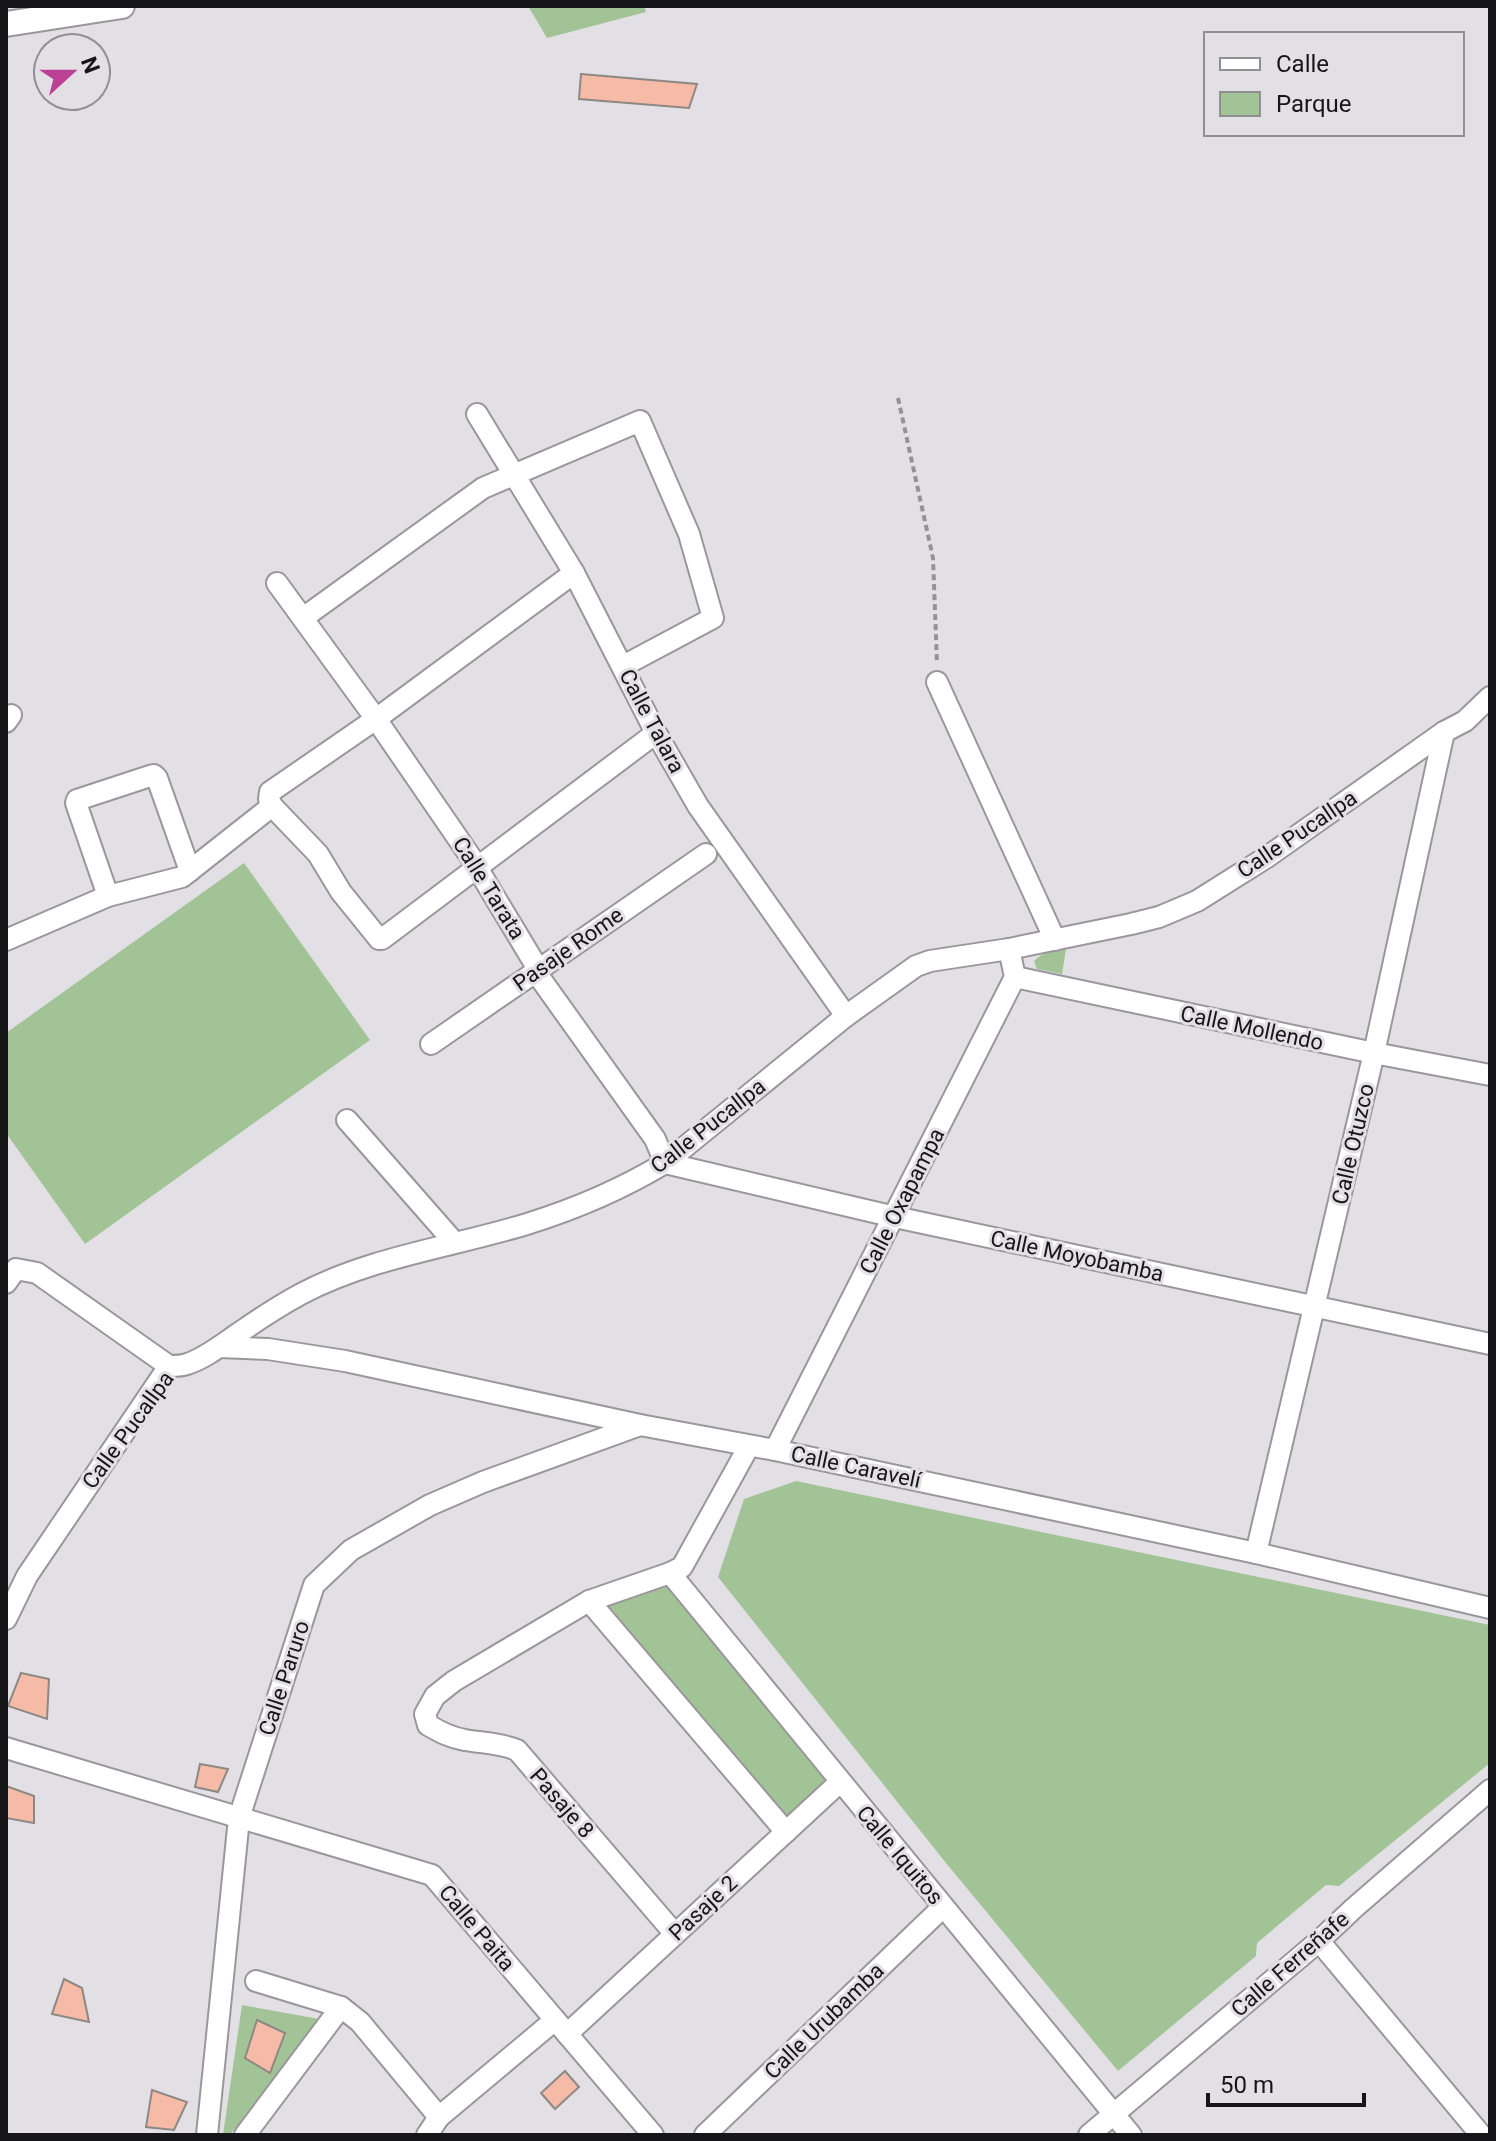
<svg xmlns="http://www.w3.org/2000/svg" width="1496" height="2141" font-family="Roboto,sans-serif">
	<rect width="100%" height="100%" fill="#e3e0e5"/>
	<!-- green -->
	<g fill="#a2c395">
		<path d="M528,6h116l2,6 -99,26z"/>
		<path d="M244,863l126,177 -285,204 -79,-111v-100z"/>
		<path d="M1066,949l-4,25 -25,-5 -3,-8c8,-9 21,-10 32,-12z"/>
		<path d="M796,1481l694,144v138l-151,123 -13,-1 -69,58 -1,13 -138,115 -172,-208 -228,-286 26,-78z"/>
		<path d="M664,1585l9,5 154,188v6l-35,33 -6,-2 -186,-210z"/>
		<path d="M242,2005l77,14 -89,116h-7z"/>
	</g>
	<!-- building -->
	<g fill="#f6bba6" stroke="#8e8885" stroke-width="2">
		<path d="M581,74l116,10 -8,24 -110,-9z"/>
		<path d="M21,1673l28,6 -2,40 -39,-13z"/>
		<path d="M200,1764l28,5 -10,23 -23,-5z"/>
		<path d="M6,1786l28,10v27l-28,-5z"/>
		<path d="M64,1979l18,9 7,34 -37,-8z"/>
		<path d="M257,2020l28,13 -15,40 -25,-15z"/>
		<path d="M565,2071l14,16 -24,22 -14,-16z"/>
		<path d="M152,2090l35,12 -13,28 -28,-3z"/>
	</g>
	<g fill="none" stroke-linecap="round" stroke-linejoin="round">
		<!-- minor casing -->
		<g stroke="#9a979c" stroke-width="24">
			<g id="minor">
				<path d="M477,414l97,159 82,160 42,73 148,210"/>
				<path d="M574,573l-198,146 -106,73 -1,7 3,7 46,48 23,38 38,47h3l274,-206"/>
				<path d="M277,583l99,136 94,137 68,113 2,9 115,161 10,24"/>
				<path d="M303,618l180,-130 157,-67 49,113 24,84 -90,48"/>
				<path d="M937,682l118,258"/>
				<path d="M6,722l5,-7"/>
				<path d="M108,896l-32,-93 1,-3 73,-24 4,-1 3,3 33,93"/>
				<path d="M6,940l102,-44 74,-19 90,-71"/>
				<path d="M1015,977l359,76 116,22"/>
				<path d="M431,1044l275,-190"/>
				<path d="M347,1120l107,122"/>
				<path d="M665,1163l230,54 595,127"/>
				<path d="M6,1283l10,-14 21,4 132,93"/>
				<path d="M219,1347l49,2 77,12 295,64 135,25 481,103 234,55"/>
				<path d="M775,1450l240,-473 -6,-28"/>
				<path d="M1256,1553l118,-500 70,-321"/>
				<path d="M670,1573l461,562"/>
				<path d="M589,1601l197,231"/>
				<path d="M6,1619l21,-43 142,-210c6,0 13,0 18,-2 19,-6 37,-21 52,-31 20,-14 40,-27 62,-39 70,-37 151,-47 226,-70 48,-15 95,-35 138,-61l181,-147 70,-50 14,-5 79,-12 122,-25 28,-7 38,-16 70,-44 177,-125 21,-11 25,-24"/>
				<path d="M6,1748l426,127 221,260"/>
				<path d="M675,1934l-158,-184c-17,-7 -35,-7 -52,-10 -14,-2 -25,-8 -37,-15l-3,-11 10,-18 19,-15 135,-80 81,-28 12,-6 67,-121"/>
				<path d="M1319,1941l162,194"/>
				<path d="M256,1981l85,26 19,15 79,95"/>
				<path d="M567,2034l273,-252"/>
				<path d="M207,2135l32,-317 75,-233 37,-35 79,-45 53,-23 157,-57"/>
				<path d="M245,2135l96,-128"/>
				<path d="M427,2135l12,-18 116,-97"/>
				<path d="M705,2135l238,-228"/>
				<path d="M1089,2135l230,-194 35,-33 136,-118"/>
			</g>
		</g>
		<!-- tertiary casing -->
		<g stroke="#9a979c" stroke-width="28">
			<path id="tertiary" d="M6,24l116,-18"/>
		</g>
		<!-- path -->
		<path stroke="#949296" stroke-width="4" stroke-dasharray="6 4" stroke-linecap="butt" d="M898,398l35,160 4,106"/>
		<!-- minor -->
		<use href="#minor" stroke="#fff" stroke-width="20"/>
		<!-- tertiary -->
		<use href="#tertiary" stroke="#fff" stroke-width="24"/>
	</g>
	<g text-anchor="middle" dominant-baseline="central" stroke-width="6" stroke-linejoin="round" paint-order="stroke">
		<!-- street labels -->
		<g font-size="22" fill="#161517" stroke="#e3e0e5">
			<text transform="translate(652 721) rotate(62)">Calle Talara</text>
			<text transform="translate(1297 834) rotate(-34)">Calle Pucallpa</text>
			<text transform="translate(489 888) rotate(58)">Calle Tarata</text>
			<text transform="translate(568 949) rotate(-35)">Pasaje Rome</text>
			<text transform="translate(1252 1028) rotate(12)">Calle Mollendo</text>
			<text transform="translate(708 1126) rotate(-38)">Calle Pucallpa</text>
			<text transform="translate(1353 1144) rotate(-77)">Calle Otuzco</text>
			<text transform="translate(902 1201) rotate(-63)">Calle Oxapampa</text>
			<text transform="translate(1077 1256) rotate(12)">Calle Moyobamba</text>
			<text transform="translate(128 1430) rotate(-54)">Calle Pucallpa</text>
			<text transform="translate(856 1467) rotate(12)">Calle Caravelí</text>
			<text transform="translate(284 1678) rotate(-72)">Calle Paruro</text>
			<text transform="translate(562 1803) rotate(49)">Pasaje 8</text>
			<text transform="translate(900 1855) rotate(50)">Calle Iquitos</text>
			<text transform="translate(703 1908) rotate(-43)">Pasaje 2</text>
			<text transform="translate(477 1928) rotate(50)">Calle Paita</text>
			<text transform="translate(1290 1964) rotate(-41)">Calle Ferreñafe</text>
			<text transform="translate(824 2021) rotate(-44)">Calle Urubamba</text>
		</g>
	</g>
	<!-- border -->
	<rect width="1496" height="2141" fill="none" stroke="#161517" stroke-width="16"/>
	<!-- legend -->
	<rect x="1204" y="32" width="260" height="104" fill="#e3e0e5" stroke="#918f93" stroke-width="2"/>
	<rect x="1220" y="58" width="40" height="12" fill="#ffffff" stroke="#918f93" stroke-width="2"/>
	<text x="1276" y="72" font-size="24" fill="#161517">Calle</text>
	<rect x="1220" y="92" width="40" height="24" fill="#a2c395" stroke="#918f93" stroke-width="2"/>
	<text x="1276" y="112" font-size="24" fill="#161517">Parque</text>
	<!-- north arrow -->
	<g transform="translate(72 72) rotate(69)"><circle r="38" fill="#e3e0e5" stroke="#918f93" stroke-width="2"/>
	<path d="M0-6L14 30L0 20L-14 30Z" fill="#bb4194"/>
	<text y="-12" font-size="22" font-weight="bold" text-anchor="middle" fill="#161517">N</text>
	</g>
	<!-- scale -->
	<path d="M1208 2093v12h156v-12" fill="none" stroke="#161517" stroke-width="4"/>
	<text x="1220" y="2093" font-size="24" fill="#161517" stroke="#e3e0e5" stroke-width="6" paint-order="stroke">50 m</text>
</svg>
